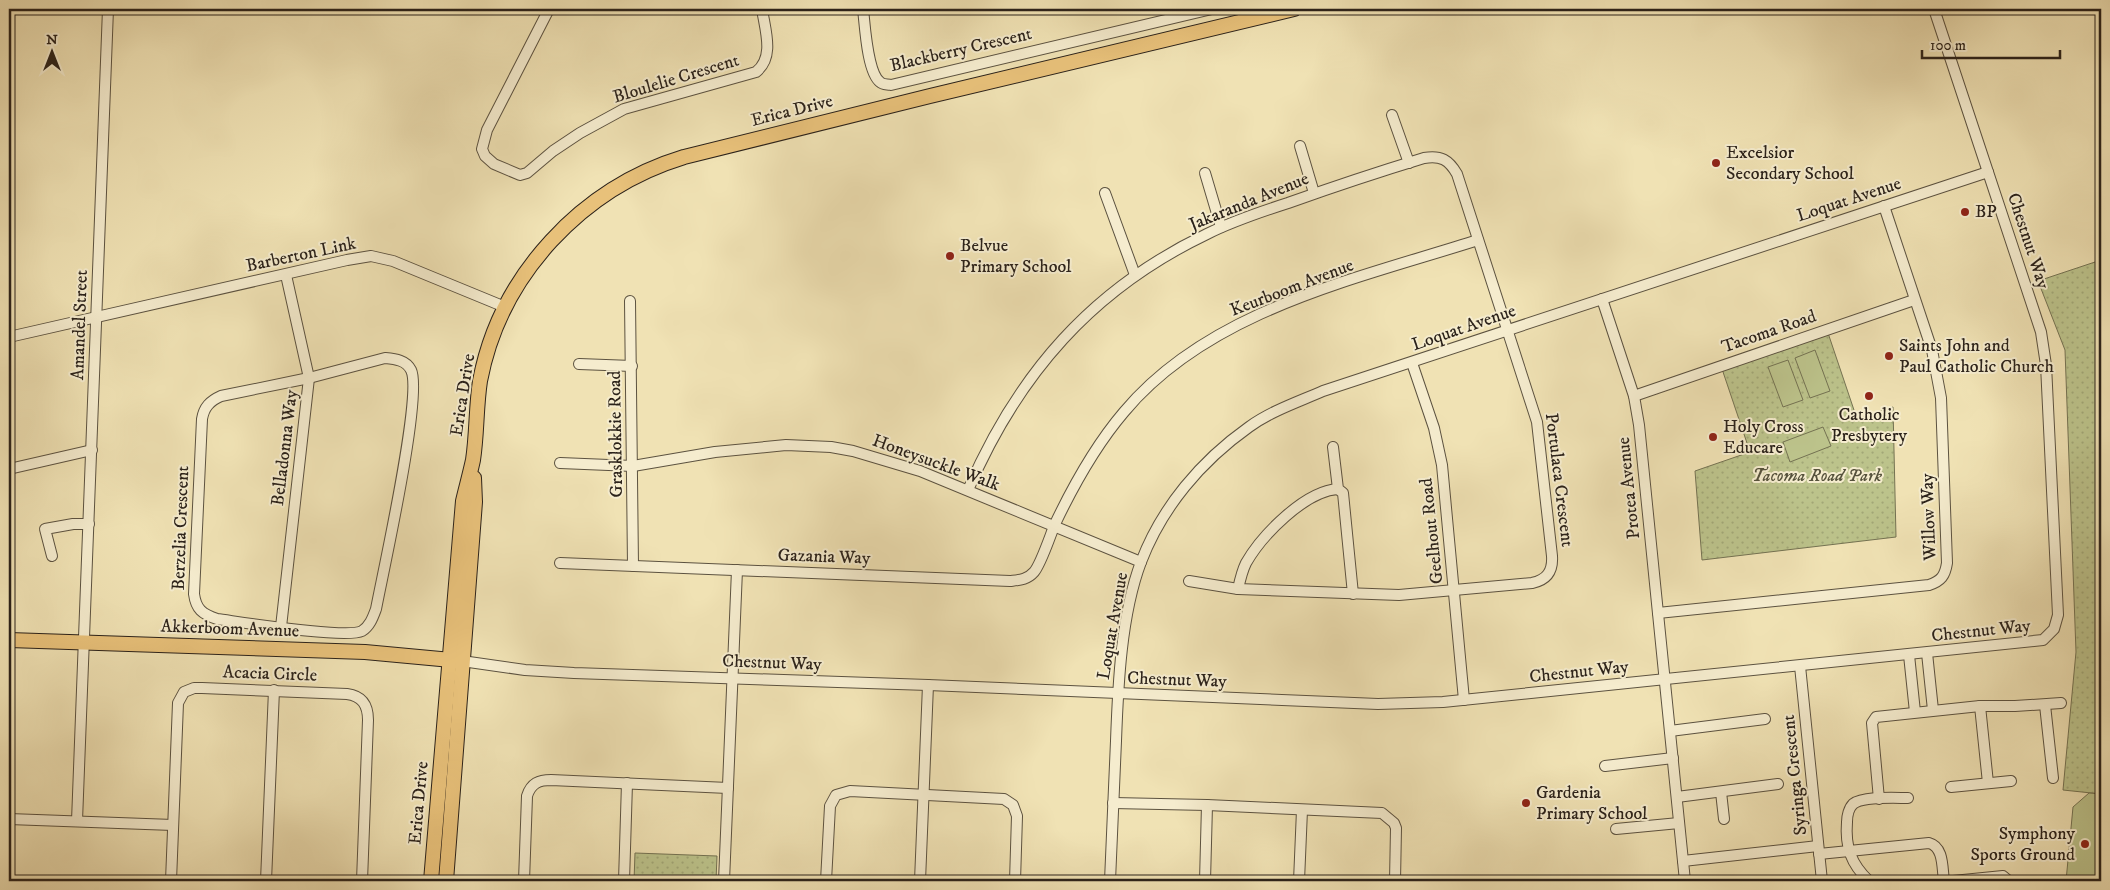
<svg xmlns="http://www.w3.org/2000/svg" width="2110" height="890" font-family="'IM FELL DW Pica',serif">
	<defs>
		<pattern id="green-dots" width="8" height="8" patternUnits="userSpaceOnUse" patternTransform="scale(1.25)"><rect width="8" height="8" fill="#bcc38b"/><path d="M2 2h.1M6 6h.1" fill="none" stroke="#a2a777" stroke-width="1.8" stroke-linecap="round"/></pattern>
	</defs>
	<rect width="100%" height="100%" fill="#f0e2b4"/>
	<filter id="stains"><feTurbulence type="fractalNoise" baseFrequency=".004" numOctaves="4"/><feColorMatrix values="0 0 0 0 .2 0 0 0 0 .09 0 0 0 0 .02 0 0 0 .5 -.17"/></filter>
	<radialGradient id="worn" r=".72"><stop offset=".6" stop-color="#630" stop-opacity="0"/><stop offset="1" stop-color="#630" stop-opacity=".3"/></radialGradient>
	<!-- green -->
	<g fill="url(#green-dots)" stroke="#747252">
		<path d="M2101,260v534l-38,-4 13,-138 -11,-302 -27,-69z"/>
		<path d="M1827,330l30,89 36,-12 3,130 -194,23 -7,-89 55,-19 -29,-86z"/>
		<path d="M635,853l82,3 -1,25h-82z"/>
	</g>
	<!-- pitch -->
	<g fill="#bcc38b" stroke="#747252">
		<path d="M1815,350l15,41 -20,7 -15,-40z"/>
		<path d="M1788,360l15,40 -20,7 -15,-40z"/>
		<path d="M1823,427l8,19 -41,16 -7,-20z"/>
		<path d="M2089,793l12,1v87h-35l7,-74z"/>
	</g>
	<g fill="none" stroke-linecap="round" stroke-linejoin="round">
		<!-- minor casing -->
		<g stroke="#5c5240" stroke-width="12">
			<g id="minor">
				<path d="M549,9l-62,121 -5,19 3,7 9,8 26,11 7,-2 26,-22 27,-18 44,-24 132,-37c19,-15 9,-42 6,-63"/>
				<path d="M863,9c2,16 4,63 17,73 3,3 7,2 11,3l321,-76"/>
				<path d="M1392,115l17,48"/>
				<path d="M1300,146l14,47"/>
				<path d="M1205,173l16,54"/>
				<path d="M1105,193l30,82"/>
				<path d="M1602,299l32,97 5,29 46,456"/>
				<path d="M630,301l3,265"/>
				<path d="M9,337l338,-77 24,-4 22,5 112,46"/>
				<path d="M385,358c10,1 21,2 26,12 12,24 -28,202 -35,239 -3,8 -6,17 -14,22 -16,8 -122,-9 -145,-12 -15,-5 -21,-10 -23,-25l8,-175c2,-12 8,-18 19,-23l88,-18z"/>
				<path d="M1412,363l22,65 8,37 22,235"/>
				<path d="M579,364l53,2"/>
				<path d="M1634,396l280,-96"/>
				<path d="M1333,447l5,42 5,4 10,101"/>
				<path d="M560,463l73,3 82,-14 71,-7 45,2 22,4 67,20 221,91"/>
				<path d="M9,469l83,-19"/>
				<path d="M968,490c50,-116 124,-201 239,-256 26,-13 53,-22 81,-31 45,-16 90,-31 136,-45 17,-3 25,2 33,16l80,248 15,134c1,15 -5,24 -20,27l-133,12 -161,-6 -49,-8"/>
				<path d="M52,556l-7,-27 28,-5h16"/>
				<path d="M560,563l450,18c9,-1 17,-1 24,-9 7,-8 16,-36 21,-48 19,-40 40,-78 69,-112 85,-102 232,-133 354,-172"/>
				<path d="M1238,589c2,-9 4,-18 8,-26 16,-28 59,-72 92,-74"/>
				<path d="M1658,613l271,-28c12,-4 16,-9 18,-22l-6,-165 -9,-48 -48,-144"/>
				<path d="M281,627l28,-249 -23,-103"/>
				<path d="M1927,653l6,57"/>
				<path d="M1909,655l6,57"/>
				<path d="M462,661l63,9 49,3 354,12 450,19 65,-2 600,-62 11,-11 4,-14 -12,-250 -5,-33 -107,-323"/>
				<path d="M1800,666l22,215"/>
				<path d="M2045,705l8,73"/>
				<path d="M1980,706l8,77"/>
				<path d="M1670,731l95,-12"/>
				<path d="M1605,766l68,-8"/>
				<path d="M1951,787l60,-6"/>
				<path d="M1721,792l3,27"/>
				<path d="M1677,797l101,-13"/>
				<path d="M1879,799l-7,-76 4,-6 104,-11h35l46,-3"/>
				<path d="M1113,803l94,2 175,8 12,10 2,5 -1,53"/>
				<path d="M9,819l164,6"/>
				<path d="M77,821l31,-812"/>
				<path d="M1616,829l63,-6"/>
				<path d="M1819,854l110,-11c15,4 13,25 15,38"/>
				<path d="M1683,861l135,-15"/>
				<path d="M171,881l7,-178 6,-11 10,-4h8l145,6c15,2 21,11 21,26l-6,161"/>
				<path d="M266,881l8,-191"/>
				<path d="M524,881l3,-85c4,-13 12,-16 24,-16l177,8"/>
				<path d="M624,881l3,-98"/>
				<path d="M724,881l13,-311"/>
				<path d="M826,881l4,-75 6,-11 14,-4 154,8 9,6 4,11 -2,65"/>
				<path d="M920,881l8,-196"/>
				<path d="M1110,881c2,-46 4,-93 6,-140 2,-56 5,-126 25,-179 21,-55 60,-101 108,-135 22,-16 49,-25 74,-36l665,-219"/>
				<path d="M1205,881l2,-76"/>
				<path d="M1299,881l3,-71"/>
				<path d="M1869,881c-18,-17 -24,-34 -22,-59 0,-6 2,-14 6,-18 10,-8 42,-6 55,-6"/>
				<path d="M1953,881l50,-5 6,5"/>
			</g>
		</g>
		<!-- major casing -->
		<g stroke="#2b221a" stroke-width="16">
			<g id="major">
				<path d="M9,640l356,12 97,9"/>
				<path d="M431,881l32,-380c3,-13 7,-27 10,-41 4,-26 3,-53 7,-79 20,-106 102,-193 204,-224l246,-61 364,-87"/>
				<path d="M446,881l29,-379 -1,-24"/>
			</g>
		</g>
		<!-- minor -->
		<use href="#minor" stroke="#f5ecce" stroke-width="10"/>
		<!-- major -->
		<use href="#major" stroke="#e8c17a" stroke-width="14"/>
	</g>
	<!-- markers -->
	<g fill="#8f2418" stroke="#f5ecce" stroke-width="2">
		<circle cx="1716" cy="163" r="5"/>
		<circle cx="1965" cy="212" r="5"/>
		<circle cx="950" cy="256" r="5"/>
		<circle cx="1889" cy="356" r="5"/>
		<circle cx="1869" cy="396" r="5"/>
		<circle cx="1713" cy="437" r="5"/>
		<circle cx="1526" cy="803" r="5"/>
		<circle cx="2085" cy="844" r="5"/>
	</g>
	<g text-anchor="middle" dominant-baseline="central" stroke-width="4" stroke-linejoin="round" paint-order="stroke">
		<!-- street labels -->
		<g font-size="18" fill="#2b221a" stroke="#f5ecce">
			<text transform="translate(961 50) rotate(-13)">Blackberry Crescent</text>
			<text transform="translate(676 79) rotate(-17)">Bloulelie Crescent</text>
			<text transform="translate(792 111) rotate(-14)">Erica Drive</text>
			<text transform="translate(1849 200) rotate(-18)">Loquat Avenue</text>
			<text transform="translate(1249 202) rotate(-22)">Jakaranda Avenue</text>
			<text transform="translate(2028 241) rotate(72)">Chestnut Way</text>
			<text transform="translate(301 255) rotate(-12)">Barberton Link</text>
			<text transform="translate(1292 288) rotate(-21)">Keurboom Avenue</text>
			<text transform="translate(80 325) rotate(-88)">Amandel Street</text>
			<text transform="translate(1464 328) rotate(-19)">Loquat Avenue</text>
			<text transform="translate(1769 332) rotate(-19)">Tacoma Road</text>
			<text transform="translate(463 395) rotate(-81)">Erica Drive</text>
			<text transform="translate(616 434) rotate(-91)">Grasklokkie Road</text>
			<text transform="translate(285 448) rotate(-83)">Belladonna Way</text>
			<text transform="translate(936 463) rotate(20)">Honeysuckle Walk</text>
			<text transform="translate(1559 480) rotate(83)">Portulaca Crescent</text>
			<text transform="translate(1629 488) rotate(-96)">Protea Avenue</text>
			<text transform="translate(1929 517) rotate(-92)">Willow Way</text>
			<text transform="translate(181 528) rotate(-88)">Berzelia Crescent</text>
			<text transform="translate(1432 531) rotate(-96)">Geelhout Road</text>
			<text transform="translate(824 557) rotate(2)">Gazania Way</text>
			<text transform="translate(1113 626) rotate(-80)">Loquat Avenue</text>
			<text transform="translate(230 629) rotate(2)">Akkerboom Avenue</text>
			<text transform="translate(1981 631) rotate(-6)">Chestnut Way</text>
			<text transform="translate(772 663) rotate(2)">Chestnut Way</text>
			<text transform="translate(1579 672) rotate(-6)">Chestnut Way</text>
			<text transform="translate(270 674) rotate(2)">Acacia Circle</text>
			<text transform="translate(1177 680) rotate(2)">Chestnut Way</text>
			<text transform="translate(1795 775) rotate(-96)">Syringa Crescent</text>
			<text transform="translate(419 803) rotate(-85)">Erica Drive</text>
		</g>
		<!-- poi labels -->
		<g font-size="18" fill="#2b221a" stroke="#f5ecce" text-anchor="start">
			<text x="1726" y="153">Excelsior<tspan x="1726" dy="21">Secondary School</tspan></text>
			<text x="1975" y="212">BP</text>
			<text x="960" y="246">Belvue<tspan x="960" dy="21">Primary School</tspan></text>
			<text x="1899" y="346">Saints John and<tspan x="1899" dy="21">Paul Catholic Church</tspan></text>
			<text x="1869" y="415" text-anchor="middle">Catholic<tspan x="1869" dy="21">Presbytery</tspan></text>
			<text x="1723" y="427">Holy Cross<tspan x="1723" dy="21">Educare</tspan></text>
			<text x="1536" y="793">Gardenia<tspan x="1536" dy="21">Primary School</tspan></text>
			<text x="2075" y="834" text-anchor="end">Symphony<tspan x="2075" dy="21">Sports Ground</tspan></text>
		</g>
		<!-- park labels -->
		<g font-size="18" font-style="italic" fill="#56523c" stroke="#f5ecce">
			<text x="1817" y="476">Tacoma Road Park</text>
		</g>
	</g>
	<!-- margin -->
	<rect width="2110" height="890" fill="none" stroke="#f0e2b4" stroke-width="30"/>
	<rect x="10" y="10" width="2090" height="870" fill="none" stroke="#2b221a" stroke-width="2.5"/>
	<rect x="15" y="15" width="2080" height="860" fill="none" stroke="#2b221a"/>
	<!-- north arrow -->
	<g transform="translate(52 52)" stroke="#f5ecce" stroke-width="4" paint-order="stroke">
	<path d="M0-4L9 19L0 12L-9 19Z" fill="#2b221a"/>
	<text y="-8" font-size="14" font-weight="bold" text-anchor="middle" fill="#2b221a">N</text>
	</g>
	<!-- scale -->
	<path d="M1922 50v8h138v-8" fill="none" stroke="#2b221a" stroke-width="2.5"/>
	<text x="1930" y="50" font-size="15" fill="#2b221a" stroke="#f5ecce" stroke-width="4" paint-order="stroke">100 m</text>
	<rect width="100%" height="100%" filter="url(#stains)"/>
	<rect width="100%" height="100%" fill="url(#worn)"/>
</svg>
